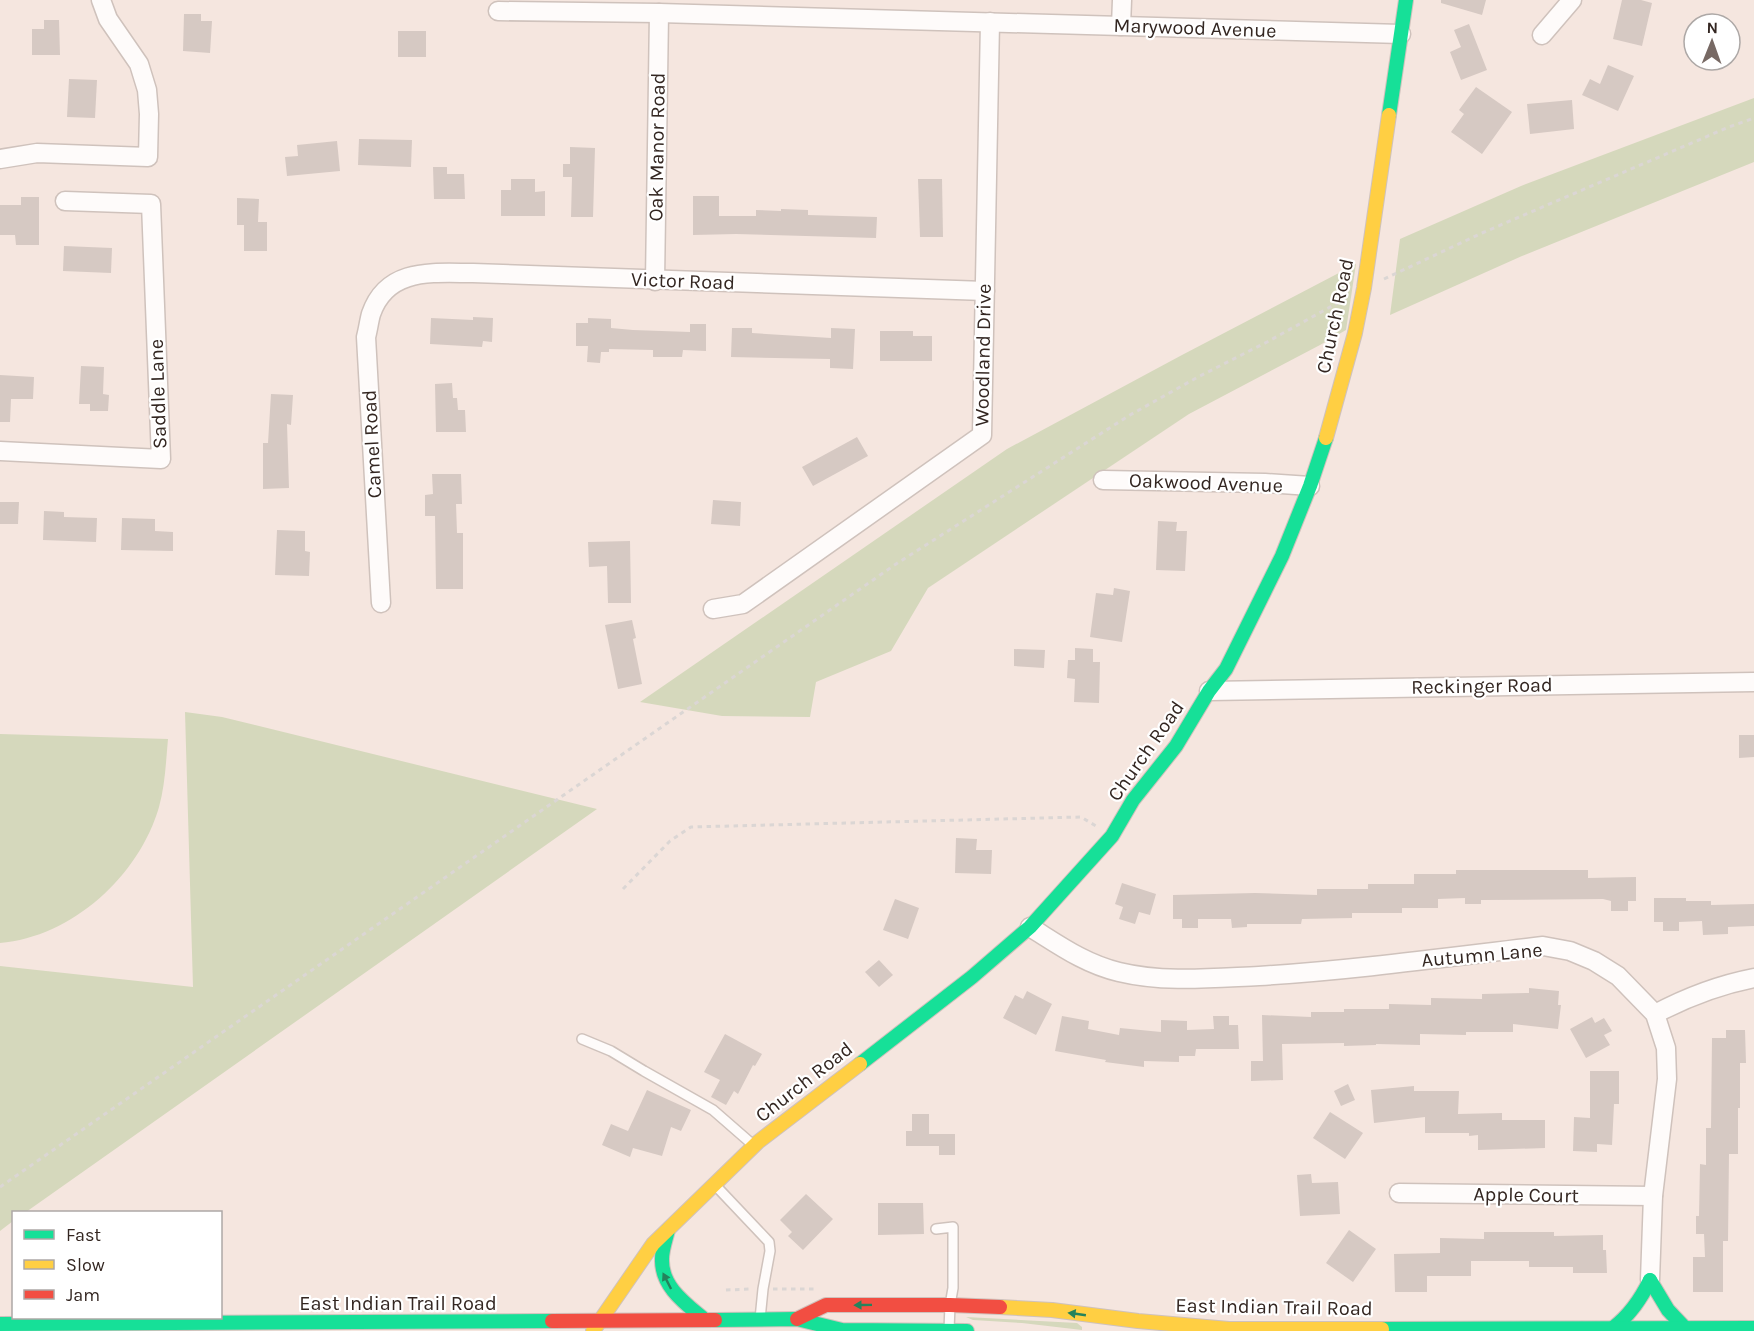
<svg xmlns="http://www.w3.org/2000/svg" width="1754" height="1331" font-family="Karla,sans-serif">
	<rect width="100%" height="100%" fill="#f5e6df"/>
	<!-- green -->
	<g fill="#d5d8bc">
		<path d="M1754,98v64l-232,94 -132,59 10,-76 121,-53z"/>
		<path d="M1356,264l-10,66 -26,15 -131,69 -261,174 -37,63 -75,31 -6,35 -88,-1 -82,-14 367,-253 175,-94z"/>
		<path d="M185,712l37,5 375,92 -571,403h-12l-1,9 -13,10v-265l193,21z"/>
		<path d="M0,734l168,5c-2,22 -3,47 -9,68 -20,69 -87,130 -159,136z"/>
		<path d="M966,1317l111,6 5,4v3l-60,-7 -49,-3z"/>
	</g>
	<!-- building -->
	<g fill="#d6c9c3">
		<path d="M1441,0h45l-4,15 -41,-12z"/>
		<path d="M1622,0h19l11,3 -10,43 -29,-7z"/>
		<path d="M184,14h17v7h11l-2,32 -27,-2z"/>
		<path d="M44,20h15l1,35h-28v-26h12z"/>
		<path d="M1469,24l18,46 -26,10 -11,-28 11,-5 -7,-17z"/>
		<rect x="398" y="31" width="28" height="26"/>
		<path d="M1608,65l26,11 -16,35 -36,-16 8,-16 10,5z"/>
		<path d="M69,79l28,1 -2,38 -28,-1z"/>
		<path d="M1476,87l36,25 -30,42 -31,-22 13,-18 -5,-4z"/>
		<path d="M1572,100l2,29 -44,5 -3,-30z"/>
		<path d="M359,139l53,1 -1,27 -53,-2z"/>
		<path d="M337,141l3,30 -53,5 -2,-19 13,-1 -1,-11z"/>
		<path d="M570,147l25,1 -2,69h-22l1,-40h-9v-13h7z"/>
		<path d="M433,167h14v7h17l1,25h-31z"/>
		<path d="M511,179h24v13l10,-1v25h-44v-26h10z"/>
		<path d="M918,179h24l1,58h-23z"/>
		<path d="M693,196h26v20h37v-6l25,1v-2l27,1v5l69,2 -1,21 -140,-4 -43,1z"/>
		<path d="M21,197h18v48h-23l-1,-10h-15v-30h21z"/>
		<path d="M237,198l22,1 -1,23h9v29h-23v-26h-7z"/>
		<path d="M64,246l48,2 -1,25 -48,-2z"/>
		<path d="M473,317l20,1 -1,24 -9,-1 -1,6 -52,-3 1,-26 42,2z"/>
		<path d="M588,318l23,1v9l22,2 57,2v-8h16v27l-23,-1 -1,7h-29v-7l-44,-1v3h-8l-1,11 -13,-1 1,-16h-12v-23h12z"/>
		<path d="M732,328h20v5l79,5v-10l24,1 -2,40 -23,-1v-9l-99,-2z"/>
		<path d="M880,331h33v5h19v25h-52z"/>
		<path d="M81,366l23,1 -1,27 6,1 -1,16h-18v-7h-11z"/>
		<path d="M0,375l34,2 -1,22h-22l-1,23h-10z"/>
		<path d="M452,383l1,15h4l1,12h7l1,22h-30l-1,-48z"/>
		<path d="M271,394l22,1 -2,30 -4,-1 2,64 -26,1v-46h5z"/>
		<path d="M857,437l11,19 -55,30 -11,-19z"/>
		<path d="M432,474h29l1,30h-6l1,29h6v56h-27l-1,-73h-10v-21l8,-1z"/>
		<path d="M713,500l28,2 -1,24 -29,-2z"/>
		<path d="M0,502h19l-1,22h-18z"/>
		<path d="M44,511l20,1v5l33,1 -1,24 -53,-2z"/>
		<path d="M122,518l33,1v12l18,1v19l-52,-1z"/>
		<path d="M1158,521l19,1 -1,9h11l-2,40 -29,-1z"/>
		<path d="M277,530l28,1v20l5,1 -1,24 -34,-1z"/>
		<path d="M630,541l1,62h-23l-1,-37 -18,1 -1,-25z"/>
		<path d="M1114,588l16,3 -8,51 -32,-5 6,-44 17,2z"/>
		<path d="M632,620l4,18 -3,1 9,45 -24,5 -13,-64z"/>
		<path d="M1075,648l18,1v13h7l-1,41 -25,-1 1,-23 -8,-1 1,-18h7z"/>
		<path d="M1014,649l31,1 -1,18 -30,-2z"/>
		<path d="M1739,735h15v22l-15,1z"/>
		<path d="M956,838l21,1 -1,11h16l-1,24 -36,-1z"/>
		<path d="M1456,870h132v8l48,-1v24h-8v10h-17v-10l-8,-2 -122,1v4h-16v-6l-27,1v9h-36v5h-50v5l-50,1 -1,5h-54v3l-15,1 -1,-9h-33v9h-16v-9h-9v-24l82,-2 62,2v-6h51v-5h46v-10h42z"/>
		<path d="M1122,883l34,11 -6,21 -11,-3 -4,12 -16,-5 4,-12 -8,-3z"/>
		<path d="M1654,898h32v3h25v4l43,-1v22l-26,1v7l-25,1 -1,-14 -23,1v9h-16v-9h-9z"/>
		<path d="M895,899l24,9 -11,31 -25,-9z"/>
		<path d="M879,960l14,15 -14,12 -14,-15z"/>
		<path d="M1529,988l30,3 -1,14h3l-3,24 -45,-5v8h-47v3l-46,-1v11l-44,-1v1l-32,1v-3l-62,1 1,36 -32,1v-20h12l-1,-46 49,2v-5h33v-3h45v-5l42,1v-7l51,1v-5l47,-1z"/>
		<path d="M1027,991l25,13 -16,31 -33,-17 12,-23 8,4z"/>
		<path d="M1062,1016l27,5 -1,8 31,6 1,-7 41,4v-12l26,1v9l27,-1 -1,-13h16v9h9l1,24h-43l-1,7h-16v6l-35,-1v6l-39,-5 1,-2 -51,-9z"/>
		<path d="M1592,1017l3,6 9,-5 8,13 -8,4 6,10 -24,13 -16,-29z"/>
		<path d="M1726,1030h19l1,33h-6v45h-2v46h-9l-1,87h-5v51h-30v-35h12l-1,-23h-8v-18h3l1,-52 6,1v-37h5l1,-90h14z"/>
		<path d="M725,1034l37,20 -7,12 -2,-1 -15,29 -4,-3 -8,14 -15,-8 9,-17 -16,-8z"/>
		<path d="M1590,1071h29v33h-5l-2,41 -15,-1v8l-24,-1 1,-34 16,1z"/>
		<path d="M1348,1084l7,16 -14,6 -7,-15z"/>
		<path d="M1414,1086v5h45l-1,23 44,-1v7h43v28l-67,2v-15l-9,1v-3h-44v-16l-51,6 -3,-33z"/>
		<path d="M647,1090l44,20 -10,21 -10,-4 -9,29 -29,-8 -3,9 -28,-12 9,-21 17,7z"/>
		<path d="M1330,1112l33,21 -18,26 -32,-21z"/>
		<path d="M912,1114h17v20h26v21h-16v-9h-33v-15h6z"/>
		<path d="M1311,1174l1,9 26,-1 2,32 -40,2 -3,-41z"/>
		<path d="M806,1194l27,25 -30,31 -15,-14 4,-4 -12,-12z"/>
		<path d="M878,1203h45l1,31 -46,1z"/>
		<path d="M1349,1230l27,19 -23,33 -27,-19z"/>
		<path d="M1484,1232h70v4l49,-1v15h3l1,23h-34v-6h-44v-6h-58v15h-44v16h-32l-1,-38 46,-1v-15l44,1z"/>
	</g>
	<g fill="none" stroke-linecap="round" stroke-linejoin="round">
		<!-- lane casing -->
		<g stroke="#cfc2bc" stroke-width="12">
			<g id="lane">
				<path d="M582,1039l29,12 33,20 69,39 39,34"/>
				<path d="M715,1185l54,57 1,9 -7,38 -3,30"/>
				<path d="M936,1229l17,-2v61l-3,17 -1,25"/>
			</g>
		</g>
		<!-- street casing -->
		<g stroke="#cfc2bc" stroke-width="21">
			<g id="street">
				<path d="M498,11l161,2 742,21"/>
				<path d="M1121,26l1,-26"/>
				<path d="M1542,35l30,-35"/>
				<path d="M0,159l37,-6 111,4 1,-43 -2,-24 -8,-26 -31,-45 -7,-19"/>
				<path d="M655,281l4,-268"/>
				<path d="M0,451l161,8 -10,-255 -86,-3"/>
				<path d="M1103,480l162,3 45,3"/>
				<path d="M381,603l-15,-266c2,-7 3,-16 5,-23 16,-47 62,-41 102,-41l512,18"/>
				<path d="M713,609l30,-5 239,-169 8,-413"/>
				<path d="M1209,691l545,-9"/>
				<path d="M1030,927c29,18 55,37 89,45 45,11 94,6 140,4 95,-6 190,-19 284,-30l27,5 24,10 24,15 37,38 11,34 1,31 -14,117 -3,84"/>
				<path d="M1655,1014c32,-17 63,-29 99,-36"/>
				<path d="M1399,1193l254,3"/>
			</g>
		</g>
		<!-- fast casing -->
		<g stroke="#cfc2bc" stroke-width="16">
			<g id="fast">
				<path d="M1389,115l17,-115"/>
				<path d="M860,1064l112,-87 58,-50 82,-91 21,-36 43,-54 33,-55 17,-22 56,-113 28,-70 16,-48"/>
				<path d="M668,1230c-2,9 -6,19 -6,29 -1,28 24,45 43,61"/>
				<path d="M1650,1280l18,30 17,18"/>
				<path d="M715,1320l82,-1 45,11 125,1"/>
				<path d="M0,1324l552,-3"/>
				<path d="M1613,1328c17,-13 28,-29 37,-48"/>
				<path d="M1382,1329l372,-1"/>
			</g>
		</g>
		<!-- slow casing -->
		<g stroke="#cfc2bc" stroke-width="16">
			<g id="slow">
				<path d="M1326,438l29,-105 9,-45 25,-173"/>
				<path d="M1000,1307l52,3 86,11 91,8h153"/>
				<path d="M593,1331l60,-87 105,-102 102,-78"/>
			</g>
		</g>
		<!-- jam casing -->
		<g stroke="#cfc2bc" stroke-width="16">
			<g id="jam">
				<path d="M797,1319l29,-14h124l50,2"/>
				<path d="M552,1321l163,-1"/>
			</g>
		</g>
		<!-- path -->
		<g stroke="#dbd6d4" stroke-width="3" stroke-dasharray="4.5 4.5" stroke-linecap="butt">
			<path d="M1384,279l98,-46 247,-106 25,-9"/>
			<path d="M623,889l47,-48 21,-14 390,-10 15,9"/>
			<path d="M0,1187l896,-623 234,-149 68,-38 69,-35 74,-41"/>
			<path d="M773,1289h41"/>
			<path d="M726,1290l25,-1"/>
		</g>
		<!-- lane -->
		<use href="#lane" stroke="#fefbfa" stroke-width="9"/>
		<!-- street -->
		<use href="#street" stroke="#fefbfa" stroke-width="18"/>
		<!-- fast -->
		<use href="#fast" stroke="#16e098" stroke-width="14"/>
		<!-- slow -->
		<use href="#slow" stroke="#ffcf43" stroke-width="14"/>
		<!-- jam -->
		<use href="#jam" stroke="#f24e42" stroke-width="14"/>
	</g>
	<!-- one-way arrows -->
	<defs><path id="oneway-solid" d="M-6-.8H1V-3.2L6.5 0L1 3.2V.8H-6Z" transform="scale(1.5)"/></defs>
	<g fill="#24835c">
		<use href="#oneway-solid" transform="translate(667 1281) rotate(-117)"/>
		<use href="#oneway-solid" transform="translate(863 1305) rotate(179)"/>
		<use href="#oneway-solid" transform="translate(1077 1314) rotate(-172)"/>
	</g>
	<g text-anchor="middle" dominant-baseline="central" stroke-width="4.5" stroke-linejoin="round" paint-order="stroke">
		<!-- street labels -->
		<g font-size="20" fill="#332621" stroke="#fff">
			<text transform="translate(1195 28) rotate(2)">Marywood Avenue</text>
			<text transform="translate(657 147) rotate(-89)">Oak Manor Road</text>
			<text transform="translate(683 281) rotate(2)">Victor Road</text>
			<text transform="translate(1335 316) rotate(-78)">Church Road</text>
			<text transform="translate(983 355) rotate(-89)">Woodland Drive</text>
			<text transform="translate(158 394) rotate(-92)">Saddle Lane</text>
			<text transform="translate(372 444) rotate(-93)">Camel Road</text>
			<text transform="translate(1206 483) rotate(2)">Oakwood Avenue</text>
			<text transform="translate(1482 686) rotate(-1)">Reckinger Road</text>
			<text transform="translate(1146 751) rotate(-55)">Church Road</text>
			<text transform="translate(1482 955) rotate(-5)">Autumn Lane</text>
			<text transform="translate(804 1082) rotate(-38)">Church Road</text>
			<text transform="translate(1526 1195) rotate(1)">Apple Court</text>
			<text x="398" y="1303">East Indian Trail Road</text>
			<text transform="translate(1274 1307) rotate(1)">East Indian Trail Road</text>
		</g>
	</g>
	<!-- legend -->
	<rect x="12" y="1211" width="210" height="108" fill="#ffffff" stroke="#ada8a6" stroke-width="1.5"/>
	<rect x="24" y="1230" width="30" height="9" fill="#16e098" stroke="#ada8a6" stroke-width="1.5"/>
	<text x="66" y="1241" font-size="18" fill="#332621">Fast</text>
	<rect x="24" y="1260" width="30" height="9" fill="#ffcf43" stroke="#ada8a6" stroke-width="1.5"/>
	<text x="66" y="1271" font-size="18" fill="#332621">Slow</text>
	<rect x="24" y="1290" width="30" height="9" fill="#f24e42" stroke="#ada8a6" stroke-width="1.5"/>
	<text x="66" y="1301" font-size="18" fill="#332621">Jam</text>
	<!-- north arrow -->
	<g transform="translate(1712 42) rotate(1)"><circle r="28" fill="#ffffff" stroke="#ada8a6" stroke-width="1.5"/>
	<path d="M0-4.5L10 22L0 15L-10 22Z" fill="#776964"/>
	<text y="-9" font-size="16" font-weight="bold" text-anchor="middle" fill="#332621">N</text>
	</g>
</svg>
